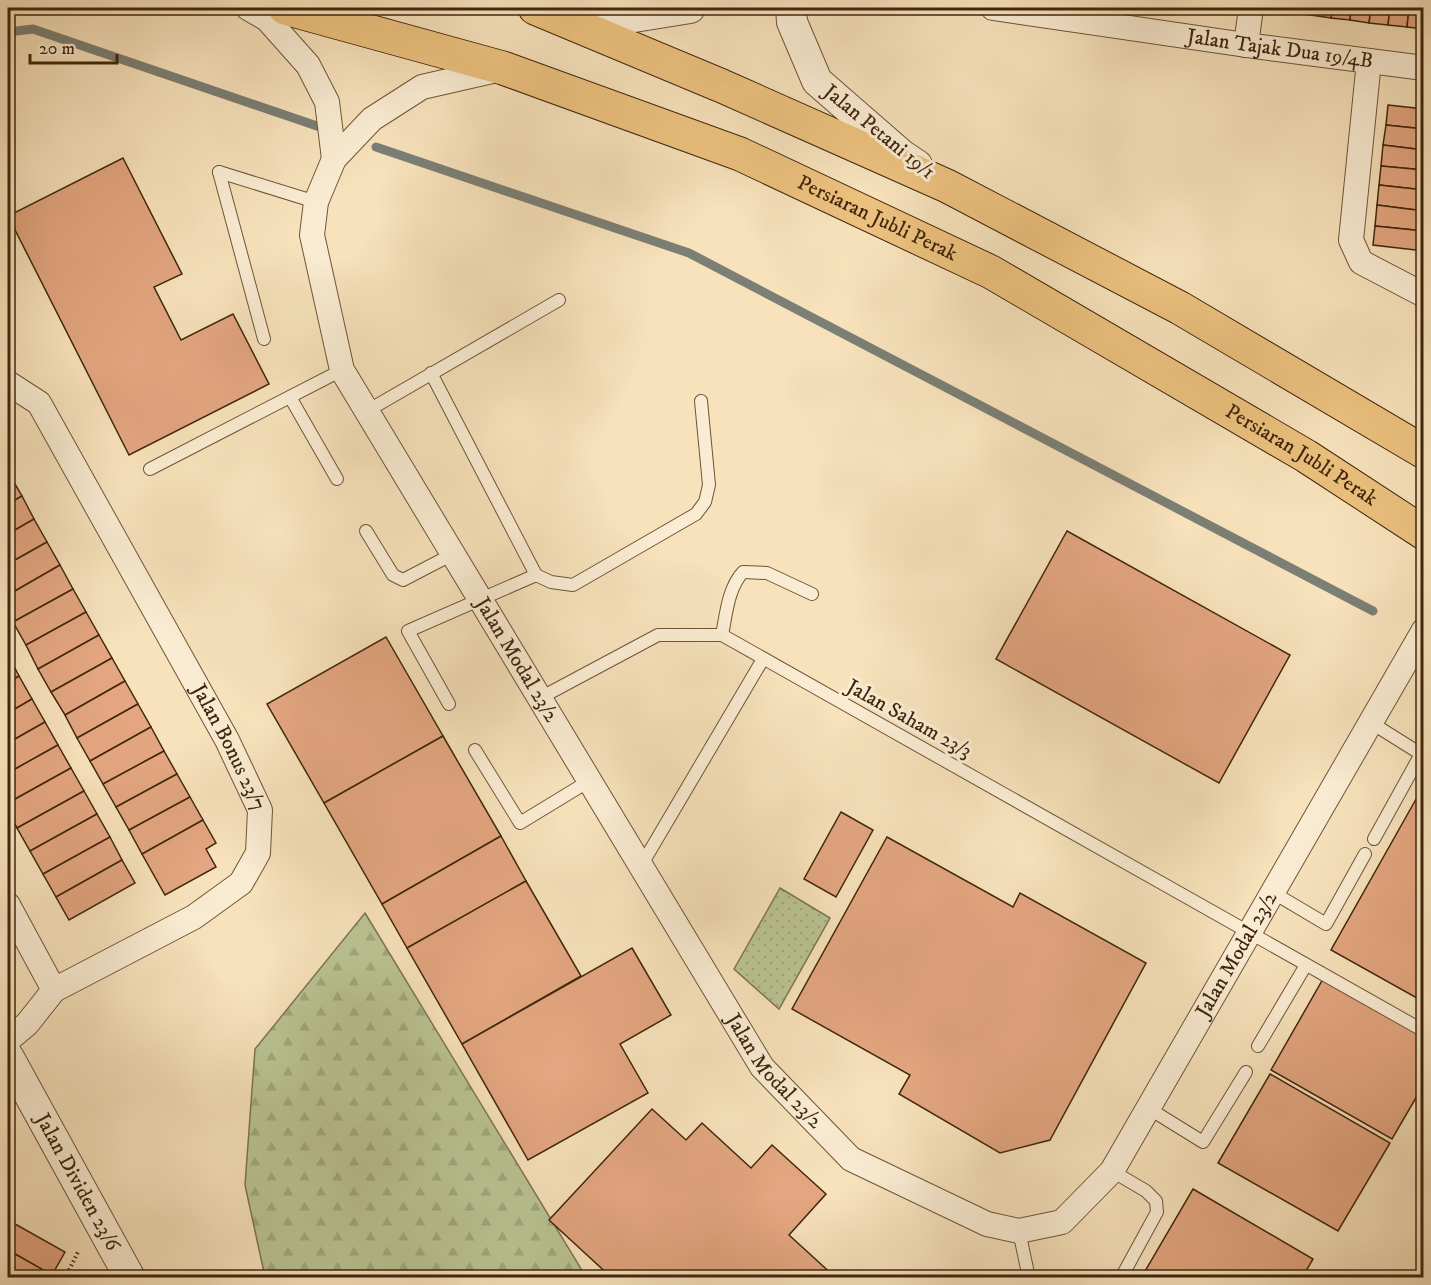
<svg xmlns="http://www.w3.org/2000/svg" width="1431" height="1285" font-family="'IM FELL DW Pica',serif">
	<defs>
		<pattern id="grass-dots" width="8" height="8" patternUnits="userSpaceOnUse" patternTransform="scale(1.5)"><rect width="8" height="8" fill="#bac492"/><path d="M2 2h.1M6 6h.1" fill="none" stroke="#a1a87d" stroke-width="1.8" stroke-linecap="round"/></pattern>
		<pattern id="forest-firs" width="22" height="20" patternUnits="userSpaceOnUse" patternTransform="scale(1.5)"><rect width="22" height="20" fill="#bac492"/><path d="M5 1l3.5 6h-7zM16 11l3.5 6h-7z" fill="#a1a87d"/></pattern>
	</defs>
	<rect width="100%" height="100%" fill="#f7e2bb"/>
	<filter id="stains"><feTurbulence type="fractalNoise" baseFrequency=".00333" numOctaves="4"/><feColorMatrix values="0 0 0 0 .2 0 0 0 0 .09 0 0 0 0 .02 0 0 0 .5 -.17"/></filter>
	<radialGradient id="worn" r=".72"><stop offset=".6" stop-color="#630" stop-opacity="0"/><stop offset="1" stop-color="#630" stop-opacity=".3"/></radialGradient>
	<!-- grass -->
	<path fill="url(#grass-dots)" stroke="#7d7550" stroke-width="1.5" d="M780,888l50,30 -51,91 -45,-40z"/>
	<!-- forest -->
	<path fill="url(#forest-firs)" stroke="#7d7550" stroke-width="1.5" d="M365,913l221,364h-321l-20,-92 10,-136z"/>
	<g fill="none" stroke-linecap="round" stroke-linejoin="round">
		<!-- stream -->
		<g stroke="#7b7f75" stroke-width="9">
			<path d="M16,31l17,-2 287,98"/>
			<path d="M376,147l313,106 684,358"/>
		</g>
	</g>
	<!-- building -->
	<g fill="#e3a680" stroke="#40260d" stroke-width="1.5">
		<path d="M1293,8h19l-1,7 -19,-2z"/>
		<path d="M1312,8h20l-1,10 -20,-3z"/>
		<path d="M1332,8h19l-1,12 -19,-2z"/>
		<path d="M1351,8h20l-2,15 -19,-3z"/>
		<path d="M1371,8h19l-2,17 -19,-2z"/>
		<path d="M1390,8h19l-2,19 -19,-2z"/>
		<path d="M1409,8h15v21l-17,-2z"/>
		<path d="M1388,105l36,4v20l-38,-4z"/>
		<path d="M1386,125l38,4v21l-41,-5z"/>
		<path d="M1383,145l41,5v20l-43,-4z"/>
		<path d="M123,158l59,116 -28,13 27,53 52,-26 36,70 -140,71 -121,-239z"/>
		<path d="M1381,166l43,4v20l-45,-5z"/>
		<path d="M1379,185l45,5v21l-47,-6z"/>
		<path d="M1377,205l47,6v20l-49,-5z"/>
		<path d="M1375,226l49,5v20l-51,-6z"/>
		<path d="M8,472l14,24 -14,8z"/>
		<path d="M22,496l12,23 -26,15v-30z"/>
		<path d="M34,519l13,23 -39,22v-30z"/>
		<path d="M1067,531l223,124 -71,128 -223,-124z"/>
		<path d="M47,542l13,23 -52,30v-31z"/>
		<path d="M60,565l13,24 -60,33 -5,-9v-18z"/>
		<path d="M73,589l13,23 -60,33 -13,-23z"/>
		<path d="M86,612l13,23 -61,34 -12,-24z"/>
		<path d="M99,635l13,23 -61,34 -13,-23z"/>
		<path d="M386,637l57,99 -119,67 -57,-99z"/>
		<path d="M8,655l11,21 -11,7z"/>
		<path d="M112,658l13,23 -60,34 -14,-23z"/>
		<path d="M19,676l13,23 -24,14v-30z"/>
		<path d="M125,681l13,23 -61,34 -12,-23z"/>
		<path d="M32,699l13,23 -37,21v-30z"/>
		<path d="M138,704l13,23 -61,34 -13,-23z"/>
		<path d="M45,722l13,23 -50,28v-30z"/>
		<path d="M151,727l13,24 -61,33 -13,-23z"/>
		<path d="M443,736l58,100 -119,68 -58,-101z"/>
		<path d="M58,745l13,23 -63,35v-30z"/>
		<path d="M164,751l13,23 -61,33 -13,-23z"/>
		<path d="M71,768l13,23 -67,37 -9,-18v-7z"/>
		<path d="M177,774l13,23 -61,33 -13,-23z"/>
		<path d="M1424,785v217l-93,-52z"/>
		<path d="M84,791l13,23 -67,37 -13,-23z"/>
		<path d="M190,797l13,23 -61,34 -13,-24z"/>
		<path d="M841,812l32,18 -37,67 -32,-18z"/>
		<path d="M97,814l13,23 -67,37 -13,-23z"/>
		<path d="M203,820l13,23 -10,6 10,18 -51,28 -23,-41z"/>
		<path d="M501,836l25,45 -119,67 -25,-44z"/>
		<path d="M110,837l12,23 -66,37 -13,-23z"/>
		<path d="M887,837l126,70 7,-14 126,70 -96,177 -50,13 -101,-59 11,-19 -118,-66z"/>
		<path d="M122,860l13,23 -66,37 -13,-23z"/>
		<path d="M526,881l55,95 -119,68 -55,-96z"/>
		<path d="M632,948l39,67 -51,29 28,49 -120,67 -66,-116z"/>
		<path d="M1323,979l101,57v48l-32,55 -121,-69z"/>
		<path d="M1270,1074l120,69 -52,88 -120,-68z"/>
		<path d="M652,1109l34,31 16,-17 49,45 21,-23 54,49 -37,41 46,42 -223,1 -63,-58z"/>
		<path d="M1193,1189l120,70 -11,19h-161z"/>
		<path d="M8,1220l57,32 -13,23 -44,-25z"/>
		<path d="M8,1250l44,25 -2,3h-42z"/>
	</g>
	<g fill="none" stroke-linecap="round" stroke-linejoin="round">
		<!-- service casing -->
		<g stroke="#6e5538" stroke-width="14">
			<g id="service">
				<path d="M219,172l45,167"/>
				<path d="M219,172l97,30"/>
				<path d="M431,373l105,202 15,7 22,3 123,-71 9,-12 4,-17 -8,-84"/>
				<path d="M290,397l47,82"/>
				<path d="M367,411l192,-111"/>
				<path d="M150,469l192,-99"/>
				<path d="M366,531l27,44 10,5 50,-26"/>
				<path d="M722,635c4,-20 6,-47 21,-63l24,1 45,21"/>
				<path d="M540,698l118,-63h64l702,396"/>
				<path d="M449,704l-41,-73 128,-56"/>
				<path d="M1370,722l51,32 -47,85"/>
				<path d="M475,750l45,73 69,-42"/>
				<path d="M641,866l122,-207"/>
				<path d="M1272,892l54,32 39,-70"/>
				<path d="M1258,1046l48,-81"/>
				<path d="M1148,1108l55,34 43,-70"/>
				<path d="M1112,1171l34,20 10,10 1,11 -36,66"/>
				<path d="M1019,1231l10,47"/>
			</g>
		</g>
		<!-- minor casing -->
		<g stroke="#6e5538" stroke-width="26">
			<g id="minor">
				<path d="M248,8l19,11 41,46 19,37 7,57"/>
				<path id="s1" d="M993,8l253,37 178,23"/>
				<path d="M1246,45l5,-37"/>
				<path d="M1369,61l-18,179 10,22 63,33"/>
				<path id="s2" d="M501,69l-79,18 -50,32 -38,40 -18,43 -4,33 30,135 420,697 89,92 136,65 32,7 43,-9 50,-51 312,-541"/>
				<path id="s3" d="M8,383l31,20 188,337 33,70 -2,43 -17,30 -47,34 -140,73 -27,34 -19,16"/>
				<path d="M8,905l46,85"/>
			</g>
		</g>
		<!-- tertiary casing -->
		<g stroke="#6e5538" stroke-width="32">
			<g id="tertiary">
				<path d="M550,8l78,10 62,-10"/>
				<path d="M791,8l1,14 25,59 85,74 15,10"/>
				<path id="s4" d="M8,1056l122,222"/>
			</g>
		</g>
		<!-- primary casing -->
		<g stroke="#40260d" stroke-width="35">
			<g id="primary">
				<path id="s5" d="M285,8l218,60 237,86 251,118 315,184 118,77"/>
				<path d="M535,8l187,78 225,100 233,122 244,144"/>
			</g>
		</g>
		<!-- path -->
		<path stroke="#40260d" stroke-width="4" stroke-dasharray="1.5 3" stroke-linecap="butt" d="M65,1278l14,-28"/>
		<!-- service -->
		<use href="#service" stroke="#faecd3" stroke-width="12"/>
		<!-- minor -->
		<use href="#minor" stroke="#faecd3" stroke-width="24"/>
		<!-- tertiary -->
		<use href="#tertiary" stroke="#faecd3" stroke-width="30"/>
		<!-- primary -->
		<use href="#primary" stroke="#ecc17e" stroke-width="33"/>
	</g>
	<g text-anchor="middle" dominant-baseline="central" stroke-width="6" stroke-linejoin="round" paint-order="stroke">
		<!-- street labels -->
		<g font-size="21" fill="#40260d" stroke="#faecd3">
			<text stroke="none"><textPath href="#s1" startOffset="290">Jalan Tajak Dua 19/4B</textPath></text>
			<text transform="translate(879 132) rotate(39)">Jalan Petani 19/1</text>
			<text stroke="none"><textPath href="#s5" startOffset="630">Persiaran Jubli Perak</textPath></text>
			<text stroke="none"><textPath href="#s5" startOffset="1116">Persiaran Jubli Perak</textPath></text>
			<text stroke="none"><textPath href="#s2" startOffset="752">Jalan Modal 23/2</textPath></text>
			<text transform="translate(909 719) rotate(29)">Jalan Saham 23/3</text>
			<text stroke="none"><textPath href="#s3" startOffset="430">Jalan Bonus 23/7</textPath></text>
			<text stroke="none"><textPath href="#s2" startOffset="1904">Jalan Modal 23/2</textPath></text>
			<text stroke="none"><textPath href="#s2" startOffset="1238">Jalan Modal 23/2</textPath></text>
			<text stroke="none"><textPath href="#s4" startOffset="144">Jalan Dividen 23/6</textPath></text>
		</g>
	</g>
	<!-- margin -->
	<rect width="1431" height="1285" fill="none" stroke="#f7e2bb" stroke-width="30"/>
	<rect x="9" y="9" width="1413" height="1267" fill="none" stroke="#40260d" stroke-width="3"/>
	<rect x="15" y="15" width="1401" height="1255" fill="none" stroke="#40260d" stroke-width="1.5"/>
	<!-- scale -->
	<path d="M30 54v9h87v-9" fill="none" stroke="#40260d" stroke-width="3"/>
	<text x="39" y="54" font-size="18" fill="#40260d" stroke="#faecd3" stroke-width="4.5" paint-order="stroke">20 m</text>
	<rect width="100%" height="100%" filter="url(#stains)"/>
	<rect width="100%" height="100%" fill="url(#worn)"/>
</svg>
